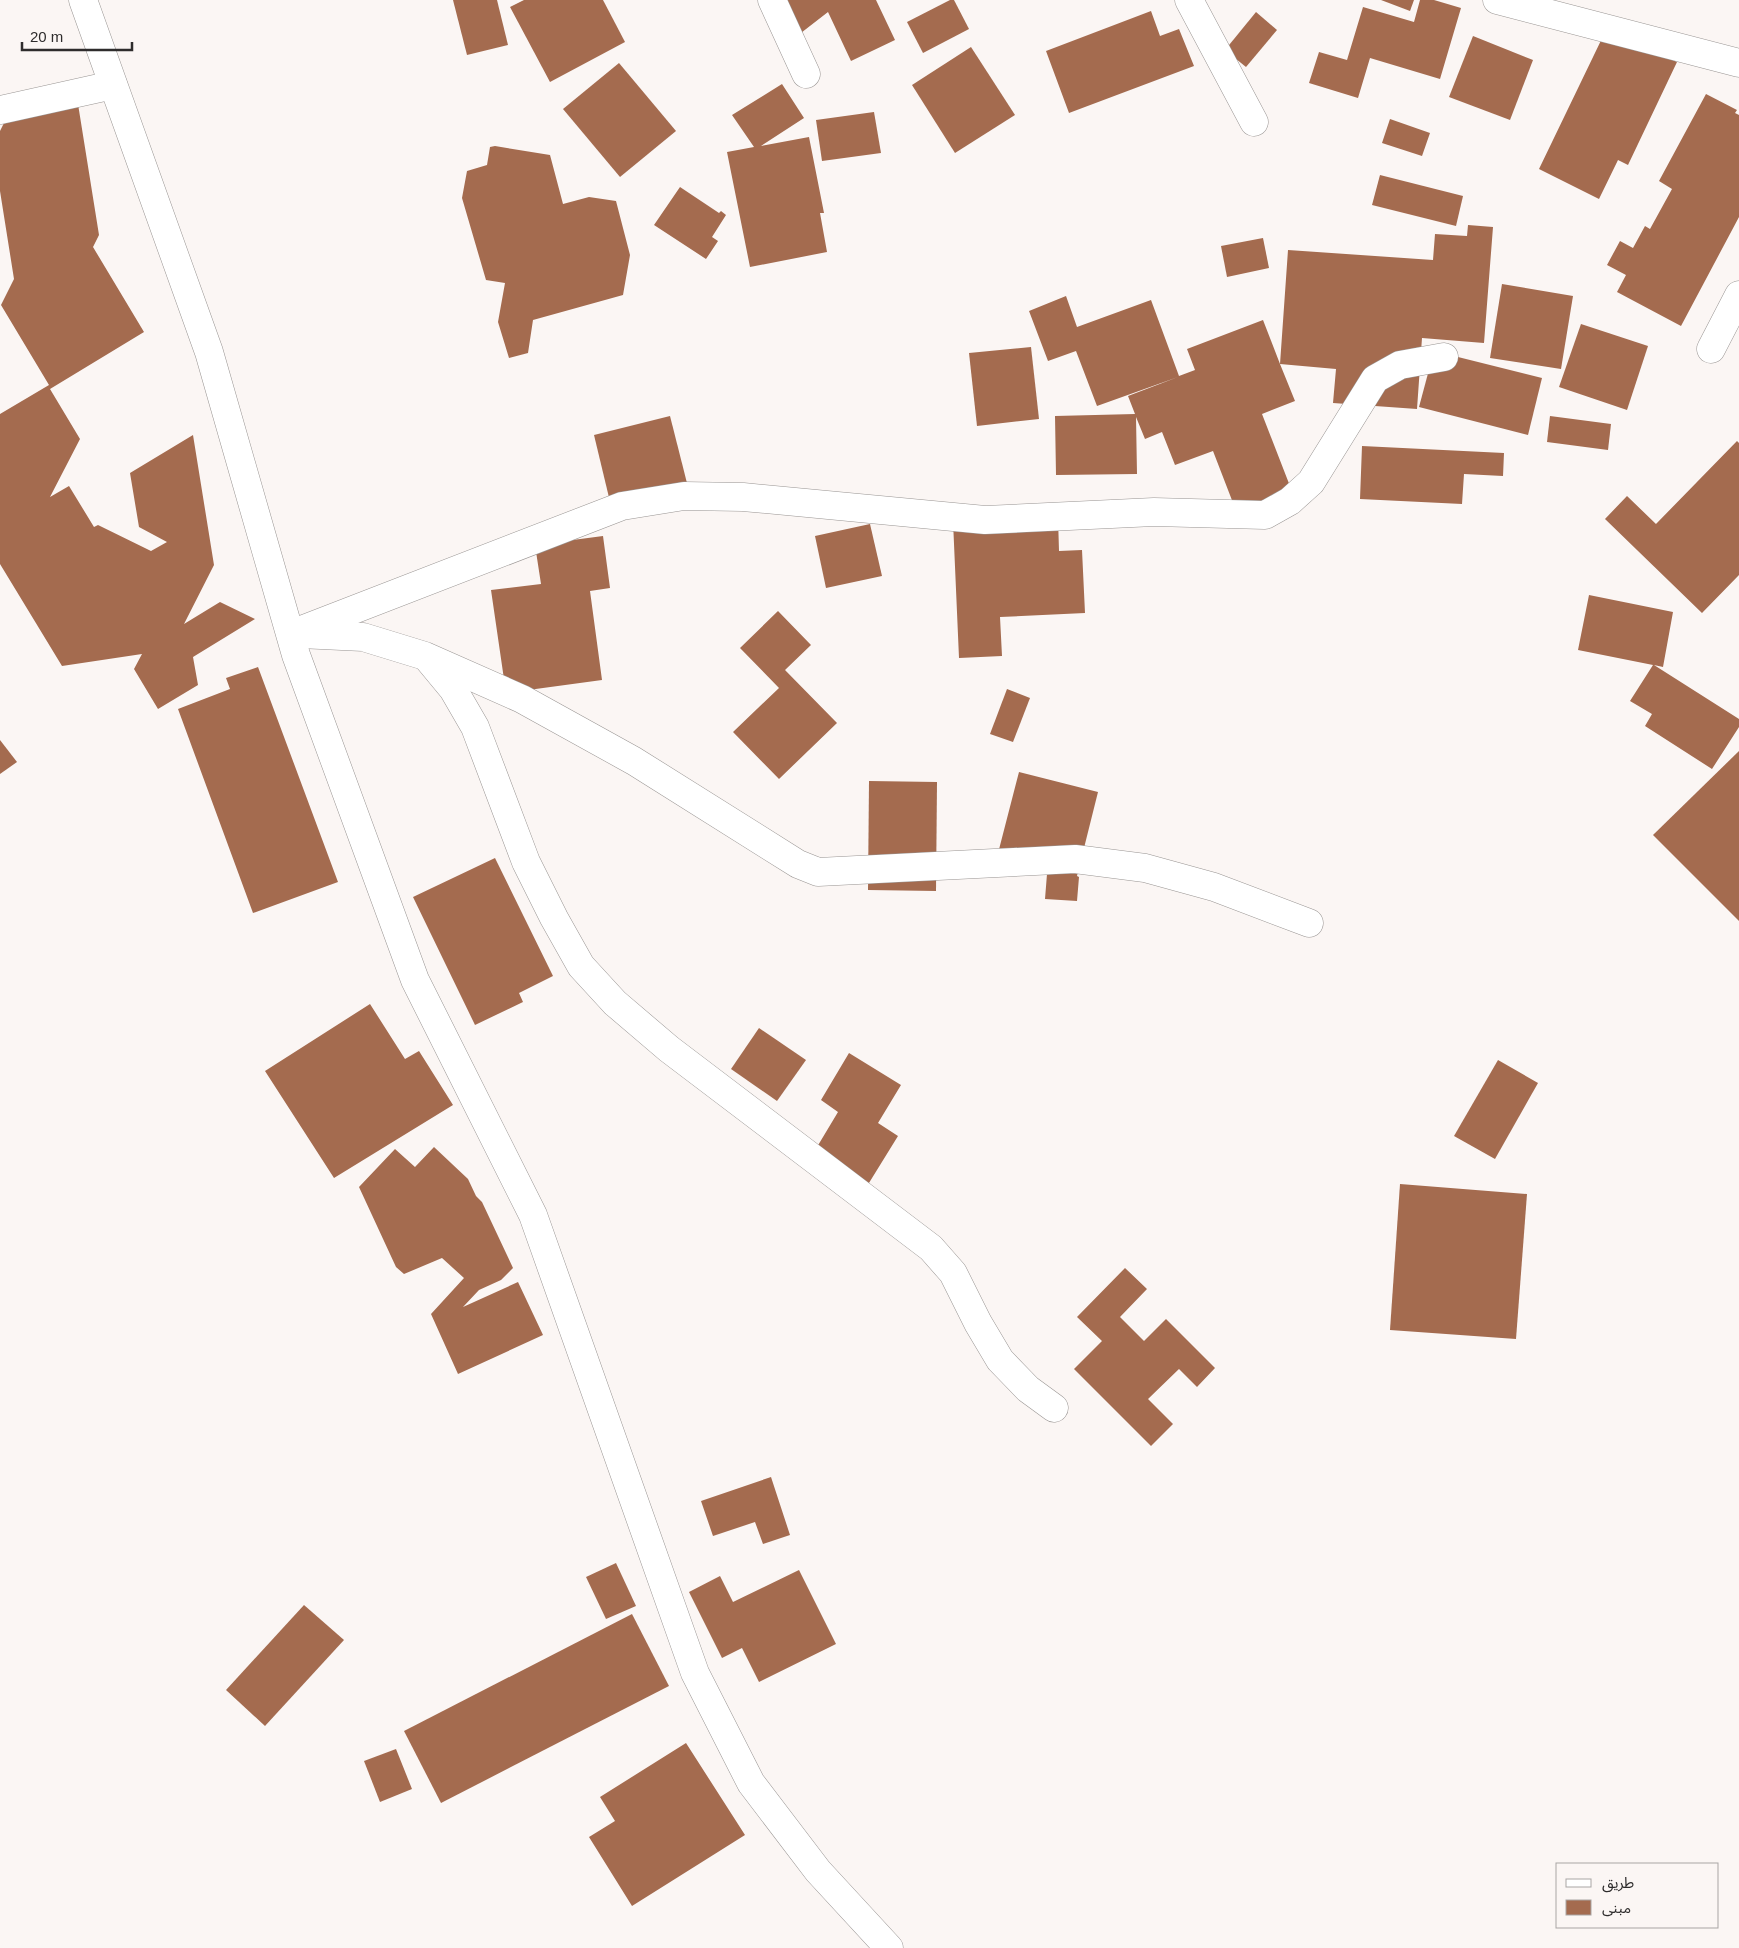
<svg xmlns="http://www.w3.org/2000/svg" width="1739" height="1948" font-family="Arial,'Noto Sans Arabic',sans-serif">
	<rect width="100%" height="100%" fill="#fbf6f4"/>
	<!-- building -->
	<g fill="#a46b4f">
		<path d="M453,0h44l11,45 -41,10z"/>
		<path d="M524,0h79l22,42 -75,40 -40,-75z"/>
		<path d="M775,0h101l19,40 -44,21 -23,-49 -40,31z"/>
		<path d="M950,0h4l15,29 -46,24 -16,-31z"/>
		<path d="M1381,0h33l-4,11z"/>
		<path d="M1420,0h14l27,8 -21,71 -70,-21 -12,40 -49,-15 10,-31 28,8 16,-53 51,15z"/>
		<path d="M1151,11l9,25 19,-7 15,37 -125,47 -23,-62z"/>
		<path d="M1256,12l21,18 -31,37 -21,-17z"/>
		<path d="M1607,28l70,34 -49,103 -10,-5 -19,39 -60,-30z"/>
		<path d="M1473,36l60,24 -23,60 -61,-23z"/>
		<path d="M971,47l44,68 -60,38 -43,-68z"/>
		<path d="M619,63l57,68 -56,46 -57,-68z"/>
		<path d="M782,84l22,34 -43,28 48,-9 15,76h-4l7,39 -77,15 -23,-115 27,-5 -22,-32z"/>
		<path d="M1706,94l31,16 -2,3 4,2v102l-58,109 -64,-34 9,-17 -19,-10 13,-24 13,7 12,-22 5,3 22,-40 -13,-8z"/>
		<path d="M78,104l21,131 -6,12 51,85 -94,57 30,50 -30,58 19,-11 25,41 4,-2 53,26 16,-9 -28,-15 -9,-54 63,-38 21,130 -30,59 36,-22 35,17 -62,38 5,28 -40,24 -24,-40 8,-15 -80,12 -62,-102v-150l49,-29 -48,-80 13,-26 -14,-88v-60l8,-16z"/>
		<path d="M874,112l7,41 -59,8 -6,-41z"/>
		<path d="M1390,119l40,14 -8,23 -40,-13z"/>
		<path d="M495,146l55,9 13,49 26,-7 27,4 14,54 -7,40 -90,25 -5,33 -19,5 -11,-36 7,-39 -19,-3 -24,-82 5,-27 20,-6 3,-18z"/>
		<path d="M1380,175l83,21 -7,30 -84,-21z"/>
		<path d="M680,187l39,26 2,-2 5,4 -14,22 6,4 -12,18 -52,-34z"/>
		<path d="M1468,225l25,2 -9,116 -62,-5 -5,71 -84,-6 3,-34 -56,-5 15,37 -33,13 33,85 -55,22 -27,-70 -38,14 -13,-33 -17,7 -9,-22 1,57 -81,1 -1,-59 80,-2 -7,-18 50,-19 -81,29 -21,-55 -28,10 -19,-50 37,-15 11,31 74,-27 28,76 16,-6 -8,-21 76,-29 17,44 8,-114 145,10 2,-26 32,2z"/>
		<path d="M1263,238l6,30 -42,9 -6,-31z"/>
		<path d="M1502,284l71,12 -12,73 -71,-11z"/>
		<path d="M1581,324l67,22 -21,64 -68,-23z"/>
		<path d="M1031,347l8,72 -62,7 -8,-73z"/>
		<path d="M1434,351l108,27 -14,57 -109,-28z"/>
		<path d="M670,416l19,75 -77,19 -18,-75z"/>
		<path d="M1550,416l61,8 -3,26 -61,-8z"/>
		<path d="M1737,441l2,2v132l-37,38 -97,-94 22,-23 29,28z"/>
		<path d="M1362,446l142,7 -1,23 -39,-2 -2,30 -102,-5z"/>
		<path d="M1058,517l1,34 23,-1 3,63 -85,4 2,39 -43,2 -6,-137z"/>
		<path d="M870,524l12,52 -56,12 -11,-52z"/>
		<path d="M603,536l7,52 -20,3 12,89 -96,13 -15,-103 50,-6 -6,-39z"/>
		<path d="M1589,595l84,17 -10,55 -9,-2 85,54v8l-27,42 -67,-43 7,-12 -22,-13 23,-36 -75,-15z"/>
		<path d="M778,611l33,34 -26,25 52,53 -58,56 -46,-47 46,-44 -39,-40z"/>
		<path d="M258,667l80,215 -85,31 -75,-204 52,-20 -4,-11z"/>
		<path d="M1007,689l23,9 -17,44 -23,-8z"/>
		<path d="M0,740l17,22 -17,12z"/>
		<path d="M1739,751v170l-86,-86z"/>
		<path d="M1019,772l79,20 -21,84 2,1 -2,24 -32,-2 2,-25 -51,-13z"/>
		<path d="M869,781l68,1 -1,109 -68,-1z"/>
		<path d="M495,858l58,118 -34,17 4,9 -48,23 -62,-128z"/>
		<path d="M370,1004l35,55 14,-8 34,54 -119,73 -69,-107z"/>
		<path d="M759,1028l47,32 -29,41 -46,-32z"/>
		<path d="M849,1053l52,32 -23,38 20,13 -34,55 -53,-34 27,-45 -17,-12z"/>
		<path d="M1498,1060l40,23 -43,76 -41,-23z"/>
		<path d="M434,1147l34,32 8,17 6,6 31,66 -12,12 -22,10 -16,17 55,-25 25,53 -85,39 -27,-60 33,-36 -22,-20 -38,16 -8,-7 -37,-80 36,-38 20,18z"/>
		<path d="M1400,1184l127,10 -11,145 -126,-9z"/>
		<path d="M1125,1268l22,21 -27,28 24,24 22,-22 49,49 -18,19 -18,-18 -31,30 25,25 -22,22 -77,-77 28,-28 -25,-24z"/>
		<path d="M771,1477l19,58 -27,9 -8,-22 -42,14 -12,-35z"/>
		<path d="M616,1563l20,43 -30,13 -20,-42z"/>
		<path d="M799,1570l37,74 -77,38 -17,-34 -20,10 -33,-66 31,-16 13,26z"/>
		<path d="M304,1605l40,35 -79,86 -39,-36z"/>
		<path d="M632,1614l37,72 -228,117 -37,-72z"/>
		<path d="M686,1743l59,92 -113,71 -43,-69 26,-16 -15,-24z"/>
		<path d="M396,1749l16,40 -32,13 -16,-41z"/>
	</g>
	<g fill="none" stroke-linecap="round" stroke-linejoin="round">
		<!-- street casing -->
		<g stroke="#999593" stroke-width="29">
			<g id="street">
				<path d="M83,0l126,352 87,303 119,325 118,235 162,458 56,110 67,88 71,77"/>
				<path d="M772,0l34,74"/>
				<path d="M1189,0l65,122"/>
				<path d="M1497,0l242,63"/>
				<path d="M0,110l113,-25"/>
				<path d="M1711,349l28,-54"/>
				<path d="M291,634l331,-128 62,-10 59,1 242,23 169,-8 111,3 25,-14 21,-19 64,-103 25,-14 44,-8"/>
				<path d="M300,634l63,3 62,19 97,43 112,62 164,103 20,8 257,-13 70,9 69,19 95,36"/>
				<path d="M429,660l24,29 22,38 51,135 28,56 27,48 34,37 54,46 262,199 22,25 25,50 22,37 28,29 26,19"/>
			</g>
		</g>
		<!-- street -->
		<use href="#street" stroke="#fff" stroke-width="28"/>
	</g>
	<!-- legend -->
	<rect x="1556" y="1863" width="162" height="65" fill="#fbf6f4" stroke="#a9a5a4"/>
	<rect x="1566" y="1879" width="25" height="8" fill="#ffffff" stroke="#a9a5a4"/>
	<text x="1602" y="1888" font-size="15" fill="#2e2c2c">طريق</text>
	<rect x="1566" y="1900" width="25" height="15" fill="#a46b4f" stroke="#a9a5a4"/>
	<text x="1602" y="1913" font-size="15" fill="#2e2c2c">مبنى</text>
	<!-- scale -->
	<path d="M22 42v8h110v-8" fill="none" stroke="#2e2c2c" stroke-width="2.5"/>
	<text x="30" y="42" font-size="15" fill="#2e2c2c" stroke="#fbf6f4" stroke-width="4" paint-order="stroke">20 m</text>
</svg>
